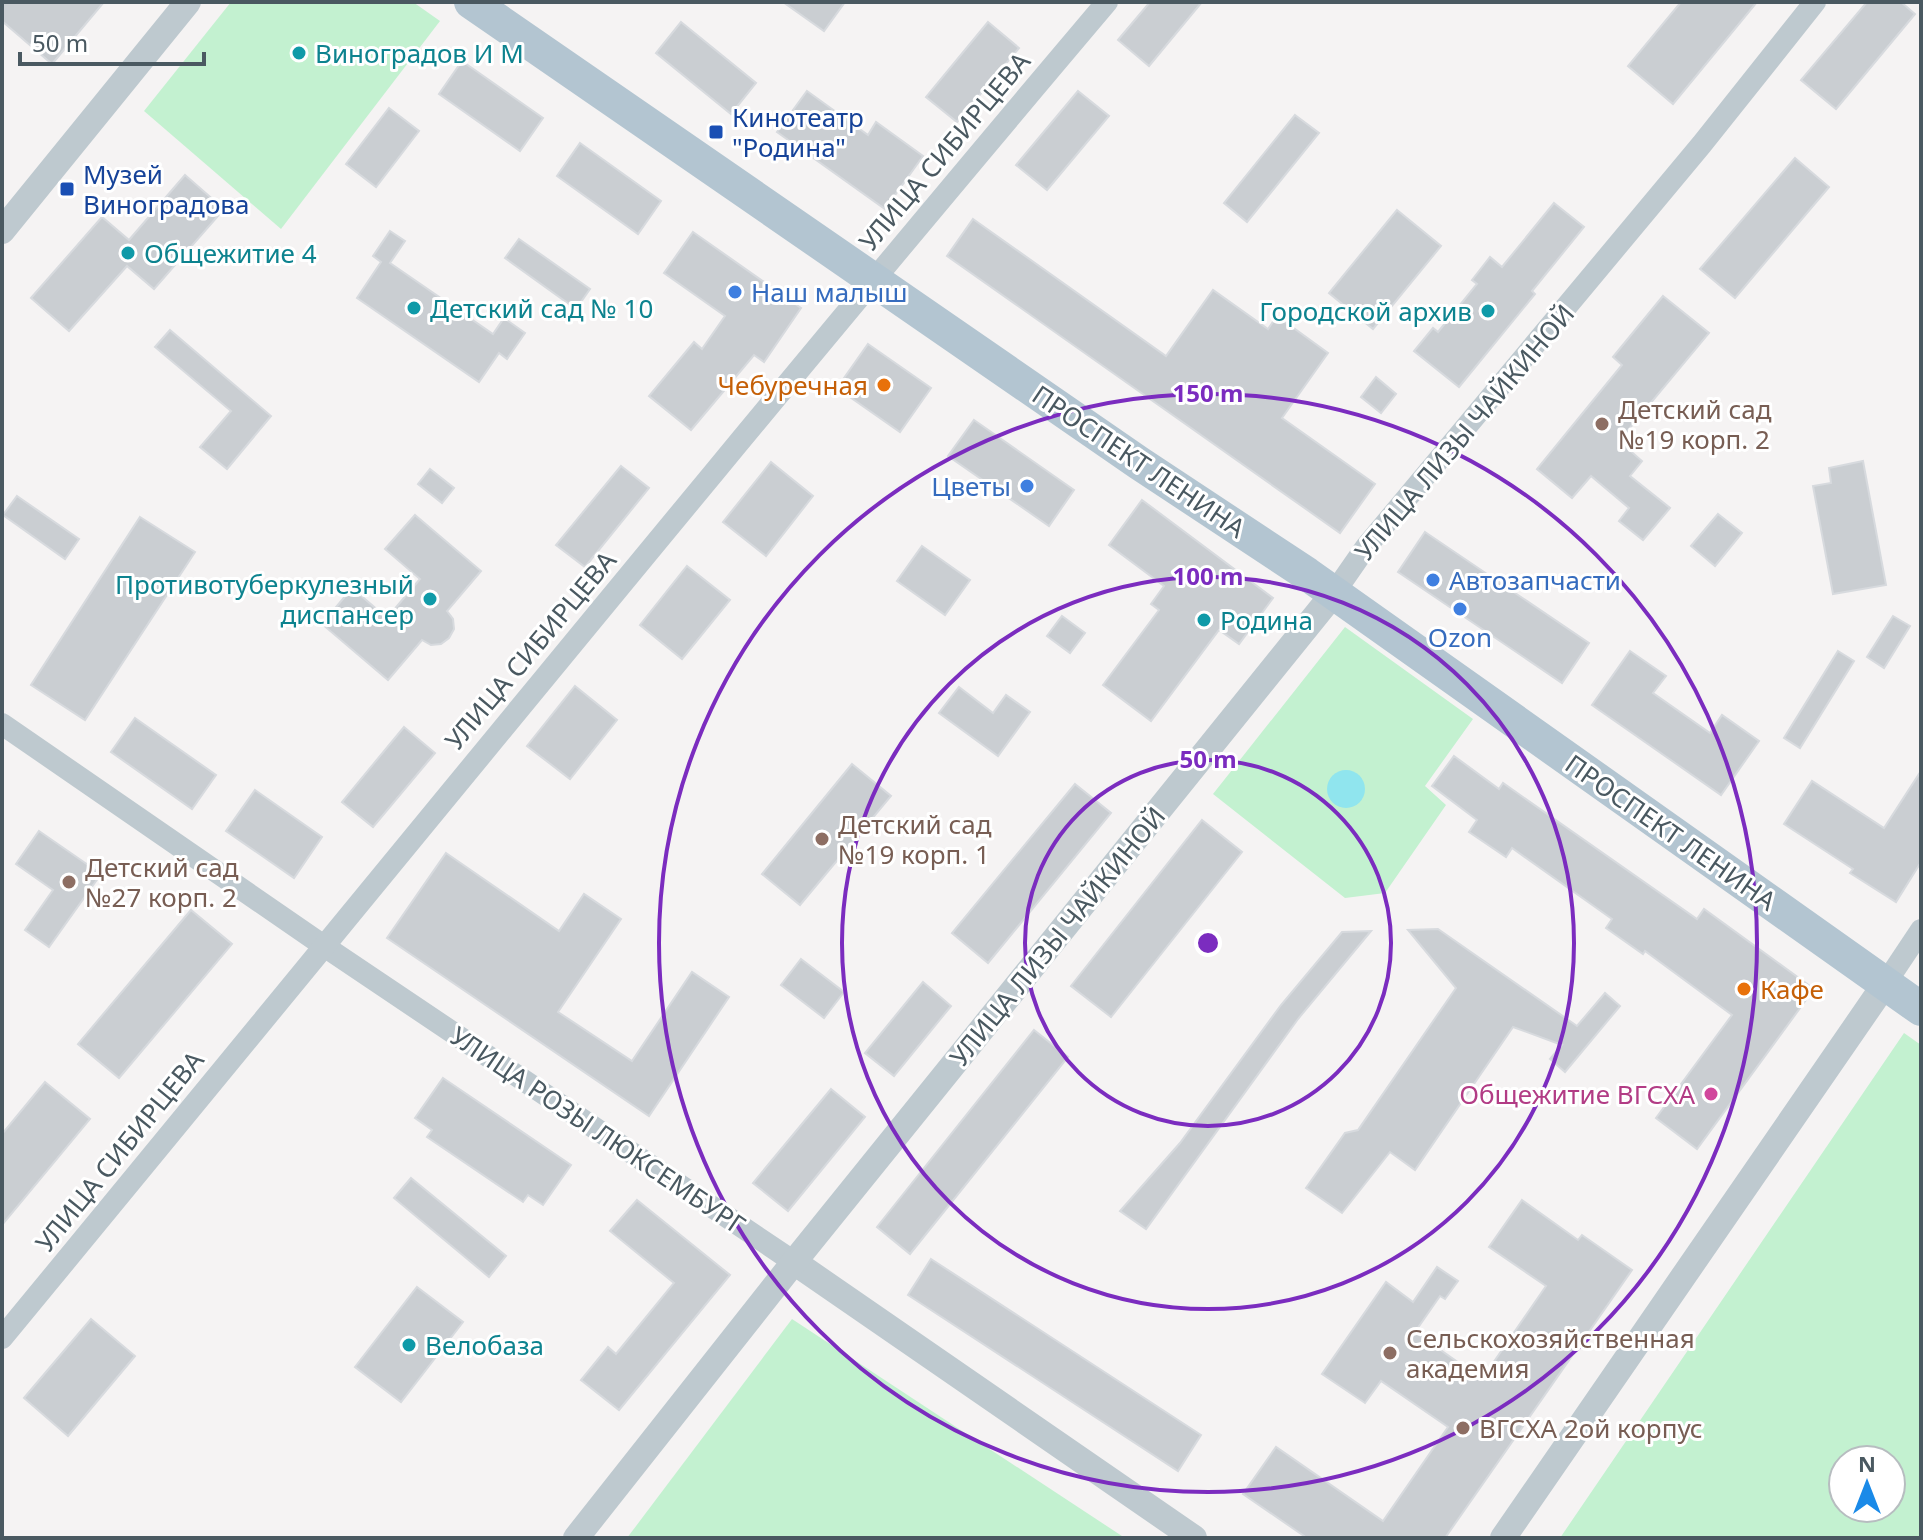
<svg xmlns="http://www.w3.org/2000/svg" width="1923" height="1540" font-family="'Noto Sans',sans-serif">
	<rect width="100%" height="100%" fill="#f5f3f3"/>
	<!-- green -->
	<g fill="#c3f1d0" fill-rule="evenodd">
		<path d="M231,2h182l27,19 -159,208 -137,-118z"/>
		<path d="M1345,627l128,92 -48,67 21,19 -61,88 -40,5 -132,-104z"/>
		<path d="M1904,1033l17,12v493h-361zM1843,1460h48v48h-48z"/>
		<path d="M792,1319l333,219h-498z"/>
	</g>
	<!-- water -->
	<circle fill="#90e5ee" cx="1346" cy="789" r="19"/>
	<!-- building -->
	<g fill="#caced2" stroke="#d7dade" stroke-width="2">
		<path d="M2,2h102l-52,62 -50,-43z"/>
		<path d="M783,2h62l-21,29z"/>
		<path d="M1150,2h52l-53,64 -31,-26z"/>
		<path d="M1681,2h76l-84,102 -45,-38z"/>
		<path d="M1867,2h34l14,12 -79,95 -35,-29z"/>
		<path d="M681,22l75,61 -25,31 -75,-61z"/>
		<path d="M988,22l31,26 -62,74 -31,-25z"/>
		<path d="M462,61l81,57 -23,33 -81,-57z"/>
		<path d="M807,91l61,44 8,-13 47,34 -38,53 -108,-77z"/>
		<path d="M1078,91l31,25 -62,74 -31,-25z"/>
		<path d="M389,108l30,23 -43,56 -30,-23z"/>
		<path d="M1295,115l24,18 -72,89 -23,-19z"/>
		<path d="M580,143l81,58 -23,33 -81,-58z"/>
		<path d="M1795,158l34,29 -94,111 -35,-29z"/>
		<path d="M185,175l39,34 -70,80 -27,-23 -58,65 -38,-33 71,-81 27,23z"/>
		<path d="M1554,203l30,24 -52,64 3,3 -76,93 -45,-36 19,-23 5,4 39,-48 -5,-4 18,-23 12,10z"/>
		<path d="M1397,210l44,36 -68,83 -44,-36z"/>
		<path d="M973,219l193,137 47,-66 55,39 9,-13 51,37 -46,65 93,66 -35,49 -393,-277z"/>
		<path d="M390,231l15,10 -15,22 103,71 11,-16 21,15 -18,26 -8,-6 -20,29 -122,-84 24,-36 -8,-6z"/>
		<path d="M693,232l108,76 -37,54 -10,-7 -63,75 -42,-34 45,-54 8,7 23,-33 -61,-43z"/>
		<path d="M519,239l71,50 -14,20 -71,-51z"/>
		<path d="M1663,296l46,37 -90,108 23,20 -12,15 40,32 -27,32 -24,-19 10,-13 -38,-32 -19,22 -35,-29 85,-104 -9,-8z"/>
		<path d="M170,330l101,86 -44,53 -27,-22 31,-36 -76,-64z"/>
		<path d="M868,344l63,44 -31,44 -63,-44z"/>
		<path d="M1376,377l20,17 -15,19 -20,-16z"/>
		<path d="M974,420l100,70 -25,36 -101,-70z"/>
		<path d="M1863,461l23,124 -53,9 -20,-108 18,-3 -2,-15z"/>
		<path d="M771,462l42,34 -47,60 -43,-34z"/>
		<path d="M621,466l28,22 -64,79 -29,-22z"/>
		<path d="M430,469l24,19 -12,15 -24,-19z"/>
		<path d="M17,496l62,43 -14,20 -62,-44z"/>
		<path d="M1142,500l131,98 -34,46 -20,-14 -68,91 -48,-36 56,-75 -8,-6 13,-18 -55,-41z"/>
		<path d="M1718,514l24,19 -27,33 -24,-20z"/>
		<path d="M415,515l66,56 -34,40 6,8 1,10 -5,9 -8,6 -10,1 -9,-5 -34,40 -66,-56 30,-36 35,30 33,-39 -35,-30z"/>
		<path d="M140,517l55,35 -110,168 -54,-35z"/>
		<path d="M1425,532l164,111 -27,40 -164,-111z"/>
		<path d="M922,546l48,34 -25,35 -48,-34z"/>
		<path d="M687,566l43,34 -48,59 -42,-34z"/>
		<path d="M1062,616l23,17 -15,20 -23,-17z"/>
		<path d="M1893,616l17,10 -26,42 -17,-11z"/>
		<path d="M1630,651l36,25 -13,17 57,40 12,-18 37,26 -38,54 -129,-90z"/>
		<path d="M1838,651l16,10 -54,87 -16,-10z"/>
		<path d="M575,686l42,34 -47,59 -43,-33z"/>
		<path d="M959,687l34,26 13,-18 24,17 -32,44 -59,-43z"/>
		<path d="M135,718l81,57 -24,34 -81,-57z"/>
		<path d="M404,727l31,26 -62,74 -31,-25z"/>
		<path d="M1454,756l45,33 4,-6 194,136 7,-10 110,80 -117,160 -41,-31 76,-103 -87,-64 -2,3 -37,-26 6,-9 -100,-71 -6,9 -37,-25 8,-12 -45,-34z"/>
		<path d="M852,764l39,32 -91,109 -38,-31z"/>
		<path d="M1921,771v91l-25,40 -46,-29 3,-4 -69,-45 28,-43 72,47z"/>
		<path d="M1075,784l36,29 -123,150 -36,-30z"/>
		<path d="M255,790l67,47 -28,41 -68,-47z"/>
		<path d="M1202,820l40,32 -131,165 -40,-31z"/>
		<path d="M39,831l62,43 -52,73 -24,-17 28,-40 -37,-26z"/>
		<path d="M446,853l113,78 25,-37 37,25 -63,93 74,49 60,-89 37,25 -80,119 -262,-178z"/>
		<path d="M191,910l41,34 -113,134 -41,-34z"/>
		<path d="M1438,929l139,97 28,-33 15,13 -55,66 -15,-13 12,-14 -49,-18 -98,143 -25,-18 -48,61 -36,-25 39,-55 13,-3 98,-142 -48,-58z"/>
		<path d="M1371,931l-73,88 -152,210 -26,-18 60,-68 101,-138 61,-73z"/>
		<path d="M801,959l43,33 -20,26 -43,-33z"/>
		<path d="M923,982l28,24 -57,70 -29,-23z"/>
		<path d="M1034,1030l34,27 -158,197 -33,-27z"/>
		<path d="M443,1078l128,87 -28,40 -15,-10 -5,7 -96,-65 5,-7 -17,-12z"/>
		<path d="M45,1082l45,37 -88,106v-91z"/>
		<path d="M831,1089l34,28 -77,94 -35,-28z"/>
		<path d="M411,1178l95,78 -17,21 -95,-79z"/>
		<path d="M637,1200l93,75 -111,135 -38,-30 27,-33 8,7 58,-71 -64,-52z"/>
		<path d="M1522,1200l56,40 4,-5 50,35 -187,268h-138l-64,-44 33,-47 107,74 65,-94 -67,-46 -16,22 -43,-29 64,-92 27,20 24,-35 21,14 -13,18 -5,-3 -25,36 67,47 64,-93 -57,-39z"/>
		<path d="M931,1259l270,176 -23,36 -270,-176z"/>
		<path d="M417,1287l46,35 -62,80 -46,-35z"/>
		<path d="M91,1319l44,37 -67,80 -44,-38z"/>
	</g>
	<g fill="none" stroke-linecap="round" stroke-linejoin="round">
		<!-- minor -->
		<g stroke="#bec9cf" stroke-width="22">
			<path d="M1334,593l32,-46 336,-403 113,-142"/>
			<path d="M2,724l322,222 470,316"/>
			<path d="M1885,984l36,-54"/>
			<path d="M2,1338c368,-446 732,-895 1105,-1336"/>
		</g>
		<!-- tertiary -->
		<g stroke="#bec9cf" stroke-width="26">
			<path d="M2,231l186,-229"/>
			<path d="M794,1262l400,276"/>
			<path d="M576,1538l218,-276 540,-669"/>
			<path d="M1503,1538l382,-554"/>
		</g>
		<!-- primary -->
		<path stroke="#b3c5d1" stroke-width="34" d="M471,2l668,461 168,111 614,435"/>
	</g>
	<!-- distance rings -->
	<g fill="none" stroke="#7b2cbf" stroke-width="4">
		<circle cx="1208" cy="943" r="183"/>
		<circle cx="1208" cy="943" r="366"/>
		<circle cx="1208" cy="943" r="549"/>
	</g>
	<!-- markers -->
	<g fill="#0f9aa8" stroke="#fff" stroke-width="3">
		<circle cx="299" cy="53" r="8"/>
		<circle cx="128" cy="253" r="8"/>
		<circle cx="414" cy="308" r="8"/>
		<circle cx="1488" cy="311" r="8"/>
		<circle cx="430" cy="599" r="8"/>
		<circle cx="1204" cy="620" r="8"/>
		<circle cx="409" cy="1345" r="8"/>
	</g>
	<g fill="#1a4fb4" stroke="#fff" stroke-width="3">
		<rect x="708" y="124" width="16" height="16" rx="4"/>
		<rect x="59" y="181" width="16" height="16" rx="4"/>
	</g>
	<g fill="#3f7fe0" stroke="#fff" stroke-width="3">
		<circle cx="735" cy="292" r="8"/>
		<circle cx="1027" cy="486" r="8"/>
		<circle cx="1433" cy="580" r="8"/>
		<circle cx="1460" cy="609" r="8"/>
	</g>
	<g fill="#e8710a" stroke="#fff" stroke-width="3">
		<circle cx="884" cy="385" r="8"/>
		<circle cx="1744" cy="989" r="8"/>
	</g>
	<g fill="#8d6e63" stroke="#fff" stroke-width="3">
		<circle cx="1602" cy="424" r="8"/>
		<circle cx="822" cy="839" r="8"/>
		<circle cx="69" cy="882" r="8"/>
		<circle cx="1390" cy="1353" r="8"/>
		<circle cx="1463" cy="1428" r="8"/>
	</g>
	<circle fill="#d1479c" stroke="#fff" stroke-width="3" cx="1711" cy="1094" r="8"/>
	<g text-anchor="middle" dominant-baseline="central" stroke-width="6" stroke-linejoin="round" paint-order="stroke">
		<!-- culture labels -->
		<g font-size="26" fill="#0d838f" stroke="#fff" text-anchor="start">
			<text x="315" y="53">Виноградов И М</text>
			<text x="144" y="253">Общежитие 4</text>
			<text x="430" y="308">Детский сад № 10</text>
			<text x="1472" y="311" text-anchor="end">Городской архив</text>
			<text x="414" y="584" text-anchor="end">Противотуберкулезный<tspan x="414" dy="30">диспансер</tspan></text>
			<text x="1220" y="620">Родина</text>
			<text x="425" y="1345">Велобаза</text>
		</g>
		<!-- transit labels -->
		<g font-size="26" fill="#164399" stroke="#fff" text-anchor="start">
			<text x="732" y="117">Кинотеатр<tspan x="732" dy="30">"Родина"</tspan></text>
			<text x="83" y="174">Музей<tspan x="83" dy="30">Виноградова</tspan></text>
		</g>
		<!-- street labels -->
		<g font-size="26" fill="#4a5961" stroke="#fff">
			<text transform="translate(944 151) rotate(-50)">УЛИЦА СИБИРЦЕВА</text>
			<text transform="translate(1464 432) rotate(-50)">УЛИЦА ЛИЗЫ ЧАЙКИНОЙ</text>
			<text transform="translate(1139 461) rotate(34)">ПРОСПЕКТ ЛЕНИНА</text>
			<text transform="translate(530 650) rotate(-50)">УЛИЦА СИБИРЦЕВА</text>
			<text transform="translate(1671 832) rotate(35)">ПРОСПЕКТ ЛЕНИНА</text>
			<text transform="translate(1057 936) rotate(-51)">УЛИЦА ЛИЗЫ ЧАЙКИНОЙ</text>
			<text transform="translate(598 1130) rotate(34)">УЛИЦА РОЗЫ ЛЮКСЕМБУРГ</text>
			<text transform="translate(119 1151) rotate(-51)">УЛИЦА СИБИРЦЕВА</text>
		</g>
		<!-- shop labels -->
		<g font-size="26" fill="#366cbe" stroke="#fff" text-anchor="start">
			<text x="751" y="292">Наш малыш</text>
			<text x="1011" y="486" text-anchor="end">Цветы</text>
			<text x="1449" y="580">Автозапчасти</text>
			<text x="1460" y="637" text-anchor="middle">Ozon</text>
		</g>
		<!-- food labels -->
		<g font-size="26" fill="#c56008" stroke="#fff" text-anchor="end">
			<text x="868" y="385">Чебуречная</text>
			<text x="1760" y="989" text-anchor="start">Кафе</text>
		</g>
		<!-- education labels -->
		<g font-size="26" fill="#785e54" stroke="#fff" text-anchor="start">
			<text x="1618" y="409">Детский сад<tspan x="1618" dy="30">№19 корп. 2</tspan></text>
			<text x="838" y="824">Детский сад<tspan x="838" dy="30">№19 корп. 1</tspan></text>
			<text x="85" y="867">Детский сад<tspan x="85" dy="30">№27 корп. 2</tspan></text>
			<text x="1406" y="1338">Сельскохозяйственная<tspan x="1406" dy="30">академия</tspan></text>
			<text x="1479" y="1428">ВГСХА 2ой корпус</text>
		</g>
		<!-- hotel labels -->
		<g font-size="26" fill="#b23c85" stroke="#fff" text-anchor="end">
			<text x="1695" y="1094">Общежитие ВГСХА</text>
		</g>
	</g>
	<circle cx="1208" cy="943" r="12" fill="#7b2cbf" stroke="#fff" stroke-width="4"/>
	<g font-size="24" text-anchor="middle" font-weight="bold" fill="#7b2cbf" stroke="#fff" stroke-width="6" stroke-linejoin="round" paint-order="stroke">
		<text x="1208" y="402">150 m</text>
		<text x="1208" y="585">100 m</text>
		<text x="1208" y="768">50 m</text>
	</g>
	<!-- border -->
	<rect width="1923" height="1540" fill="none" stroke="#4a5961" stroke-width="8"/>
	<!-- north arrow -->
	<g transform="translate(1867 1484)"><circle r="38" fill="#ffffff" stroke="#b7bdc0" stroke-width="2"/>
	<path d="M0-6L14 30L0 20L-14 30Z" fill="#1a8ae8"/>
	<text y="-12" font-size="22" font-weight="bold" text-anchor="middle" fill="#4a5961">N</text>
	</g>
	<!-- scale -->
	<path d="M20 52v12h184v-12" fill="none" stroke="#4a5961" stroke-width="4"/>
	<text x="32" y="52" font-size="24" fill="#4a5961" stroke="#ffffff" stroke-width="6" paint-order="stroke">50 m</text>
</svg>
